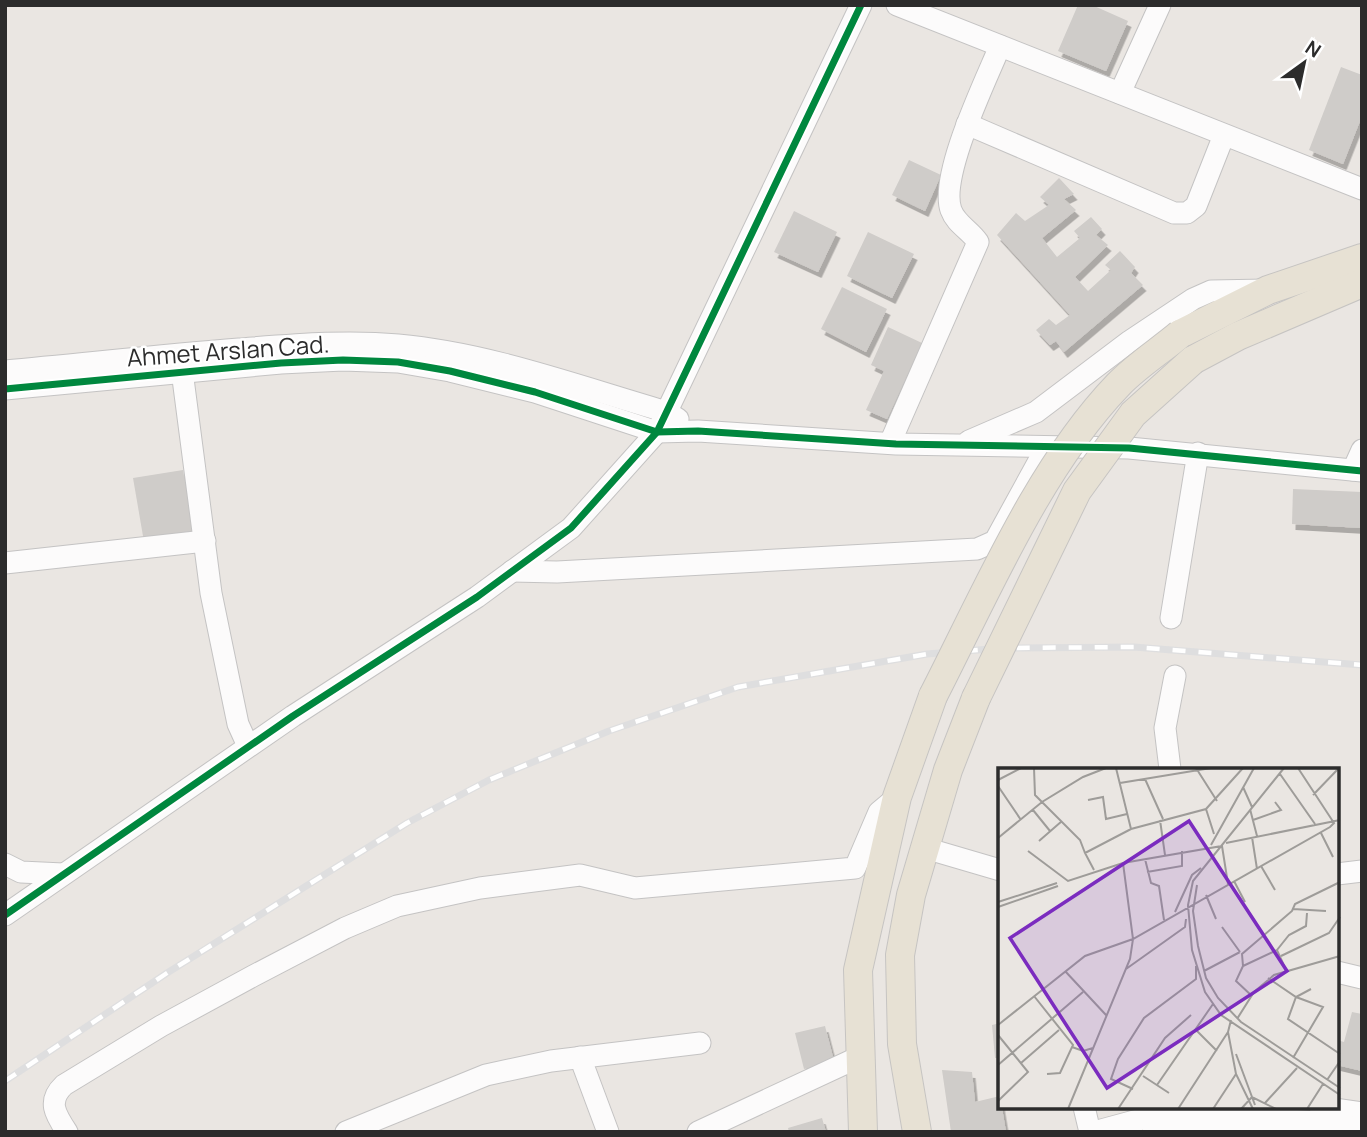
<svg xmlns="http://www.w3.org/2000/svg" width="1367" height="1137" font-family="Manrope,sans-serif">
	<defs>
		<filter id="shadow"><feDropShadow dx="3.5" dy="6" stdDeviation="0" flood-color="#0004"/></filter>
	</defs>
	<rect width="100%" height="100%" fill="#eae6e2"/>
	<!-- building -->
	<g fill="#cfccc9" filter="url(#shadow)">
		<path d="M1078,5h14l36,16 -22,50 -48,-20z"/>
		<path d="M1341,67l21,8v41l-19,48 -34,-14z"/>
		<path d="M909,160l32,15 -16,36 -33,-16z"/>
		<path d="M1059,178l15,16 -10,5 12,11 -34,28 15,19 23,-19 -6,-7 17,-14 11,12 -6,6 12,10 -33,32 13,14 23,-21 -6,-5 15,-14 15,16 -4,6 12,12 -79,67 -8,-11 -6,4 -14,-15 13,-11 7,6 14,-10 -73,-80 19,-22 9,8 24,-16 -9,-8z"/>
		<path d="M794,211l43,21 -19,40 -44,-20z"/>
		<path d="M868,232l46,22 -22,44 -45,-22z"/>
		<path d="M842,287l45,22 -21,43 -45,-23z"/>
		<path d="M888,327l34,16 -35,76 -21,-9 18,-39 -13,-6z"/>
		<path d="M183,470l11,64 -50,8 -11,-64z"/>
		<path d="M1293,489l69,3v36l-70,-4z"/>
		<path d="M1352,1012l10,2v57l-25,-6v-25l7,2z"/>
		<path d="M1000,1023v35h-5l-3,-33z"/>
		<path d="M825,1026l9,35 -30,8 -9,-36z"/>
		<path d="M942,1070l30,2 3,30 25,-6 6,36h-55z"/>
		<path d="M822,1118l4,14h-37l-1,-4z"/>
	</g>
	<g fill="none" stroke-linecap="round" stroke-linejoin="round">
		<!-- minor casing -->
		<g stroke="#c4c3c3" stroke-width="23">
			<g id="minor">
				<path d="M897,5l465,184"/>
				<path d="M1120,93l40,-88"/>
				<path d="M967,124l207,89h13l9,-7 28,-71"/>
				<path d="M5,371c78,-7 156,-16 234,-22 53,-4 106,-9 159,-4 91,8 182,42 269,67l11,7"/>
				<path d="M182,371l29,222 27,131 10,22"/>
				<path d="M5,389l276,-26 62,-3 55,2 52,9 85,21 122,40 41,-1 198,13 233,4 233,23"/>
				<path d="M969,441l67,-29 94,-71 63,-42 18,-8 55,-1"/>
				<path d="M890,443l88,-201c-8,-12 -22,-18 -27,-32 -12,-34 35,-130 49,-164"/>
				<path d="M1353,470l9,-20"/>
				<path d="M5,563l200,-22"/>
				<path d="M512,571l45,1 420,-23 18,-8 51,-93"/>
				<path d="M1171,618l27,-165"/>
				<path d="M1170,769l-5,-41 10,-52"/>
				<path d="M925,848l75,22"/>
				<path d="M5,864l16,8 42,2"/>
				<path d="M1337,874l25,-3"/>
				<path d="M5,915l288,-199 184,-119 94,-69 86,-96 204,-427"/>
				<path d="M1337,972l25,6"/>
				<path d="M580,1057l28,75"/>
				<path d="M1084,1107l6,25"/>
				<path d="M1320,1107l42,6"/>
				<path d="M67,1132c-12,-18 -20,-31 -3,-47l97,-59 92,-50 92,-48 52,-22 83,-18 100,-13 55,13 220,-20 24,-56 18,-15"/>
				<path d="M346,1132l140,-57 65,-14 149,-18"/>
				<path d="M698,1132l161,-75"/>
				<path d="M1094,1132l70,-19 62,-6"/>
				<path d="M1153,1132c69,-15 140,-17 209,-3"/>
			</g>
		</g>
		<!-- major casing -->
		<g stroke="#c6c4c2" stroke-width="30">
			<g id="major">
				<path d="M1180,334l88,-44 94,-32"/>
				<path d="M1193,360l45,-24 124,-53"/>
				<path d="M863,1132l-5,-162 39,-173 36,-101"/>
				<path d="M917,1132l-15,-88 -2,-89 11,-60 37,-125 28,-72"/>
			</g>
		</g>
		<!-- minor -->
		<use href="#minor" stroke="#fcfbfb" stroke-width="21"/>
		<!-- major -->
		<use href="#major" stroke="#e7e1d4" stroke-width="28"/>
		<!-- rail casing -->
		<g stroke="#dededf" stroke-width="7">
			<path id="rail" d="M5,1081l162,-108 240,-150 82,-43 120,-49 129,-44 189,-33 76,-6 131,-1 228,18"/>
		</g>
		<!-- rail -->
		<use href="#rail" stroke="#fff" stroke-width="4.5" stroke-dasharray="13" stroke-linecap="butt"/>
		<!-- major-bridge casing -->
		<g stroke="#c6c4c2" stroke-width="30" stroke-linecap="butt">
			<g id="major-bridge">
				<path d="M933,696c52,-101 106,-229 185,-311 18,-19 42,-34 62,-51"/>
				<path d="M976,698l101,-207 56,-77 60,-54"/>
			</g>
		</g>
		<!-- major-bridge -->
		<use href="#major-bridge" stroke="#e7e1d4" stroke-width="28"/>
		<!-- cycleway casing -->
		<g stroke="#fff" stroke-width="11">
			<g id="cycleway">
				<path d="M5,389l276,-26 62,-3 55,2 52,9 85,21 122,40 41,-1 198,13 233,4 233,23"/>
				<path d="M5,915l288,-199 184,-119 94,-69 86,-96 204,-427"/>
			</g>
		</g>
		<!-- cycleway -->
		<use href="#cycleway" stroke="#00873e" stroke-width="7"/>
	</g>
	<g text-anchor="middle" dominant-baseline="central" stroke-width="5" stroke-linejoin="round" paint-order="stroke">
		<!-- street labels -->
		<g font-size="24" fill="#2c2c2c" stroke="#fff">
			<text transform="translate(228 350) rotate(-4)">Ahmet Arslan Cad.</text>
		</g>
	</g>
	<!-- overview -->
	<g transform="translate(998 768)">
		<rect width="341" height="341" fill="#eae6e2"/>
		<path fill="none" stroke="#9e9c99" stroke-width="2" d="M36,0l1,27 45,45 5,13M118,0l15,61M198,0l21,33M286,0l-91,113 -5,24 4,45 13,42 16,23 119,80M282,6l35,50M147,11l18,40M0,12l23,-12M122,15l91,-15M0,18l23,34M245,19l9,20M315,27l26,-27M90,32l15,-3 3,22 21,-5M208,41l8,25M252,41l7,27M35,42l17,21M162,52l5,35M255,52l28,-10 -6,-8M323,65l12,24M254,69l5,32M0,70l44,-36 41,-25 23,-9M41,73l23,-20M228,75l114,-23M213,77l43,-77M30,83l40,30 55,-18 99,-17 6,38M147,91l6,24 8,3 5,34M263,98l14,24M96,102l-9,-17 46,-24 75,-20 37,-41M149,104l35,-6v-15M236,113l11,21M199,117l-4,26 5,35 8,32 12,20 23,24 99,66M208,127l10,24M0,134l59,-19M0,139l60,-21M295,141l33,2M177,144l17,-37 9,-7M224,159l18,25M279,182l12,-15 17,-9 1,-13M283,188l48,-23 11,-16M245,198l34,-16 9,20M128,201l59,-42 1,-8M67,203l41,44M206,203l36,-19M270,210l28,19 27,10 -30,51M313,221l-15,8 -8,22 52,35M36,228l39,49 -13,28 -13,1M254,228l-16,-15 7,-15 -1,-12 50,-43 3,-7 45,-22M239,251l17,-27 20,-17 66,-19M233,252l-3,12 8,42 17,35M0,257l87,-69 48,-17 197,-112 4,-4 -36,-55M198,262l21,21M0,267l30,37 -30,29M74,279l11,4 10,-3M238,286l19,51M23,295l38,-33M0,297l85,-73M145,308l26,17M329,312l13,-19M159,317l56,-81M135,321l-22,-10 7,-20 26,-41 52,-39v-13M267,335l32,-35M70,341l62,-150 3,-20 -10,-76M120,341l47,-71 26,-23M180,341l50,-77M215,341l23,-35M243,341l11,-12 24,12M309,341l16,-25"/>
		<path fill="#7b2cbf" fill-opacity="0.15" stroke="#7b2cbf" stroke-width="3.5" d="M191,53l98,150 -180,117 -97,-150z"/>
		<rect width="341" height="341" fill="none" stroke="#2c2c2c" stroke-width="3.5"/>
	</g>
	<!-- border -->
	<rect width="1367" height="1137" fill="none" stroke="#2c2c2c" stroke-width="14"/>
	<!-- north arrow -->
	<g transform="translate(1304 63) rotate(33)" stroke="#ffffff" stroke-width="5" paint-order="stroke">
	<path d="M0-5L12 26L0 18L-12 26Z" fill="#2c2c2c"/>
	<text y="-10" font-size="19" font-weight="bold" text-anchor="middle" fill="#2c2c2c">N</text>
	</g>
</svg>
